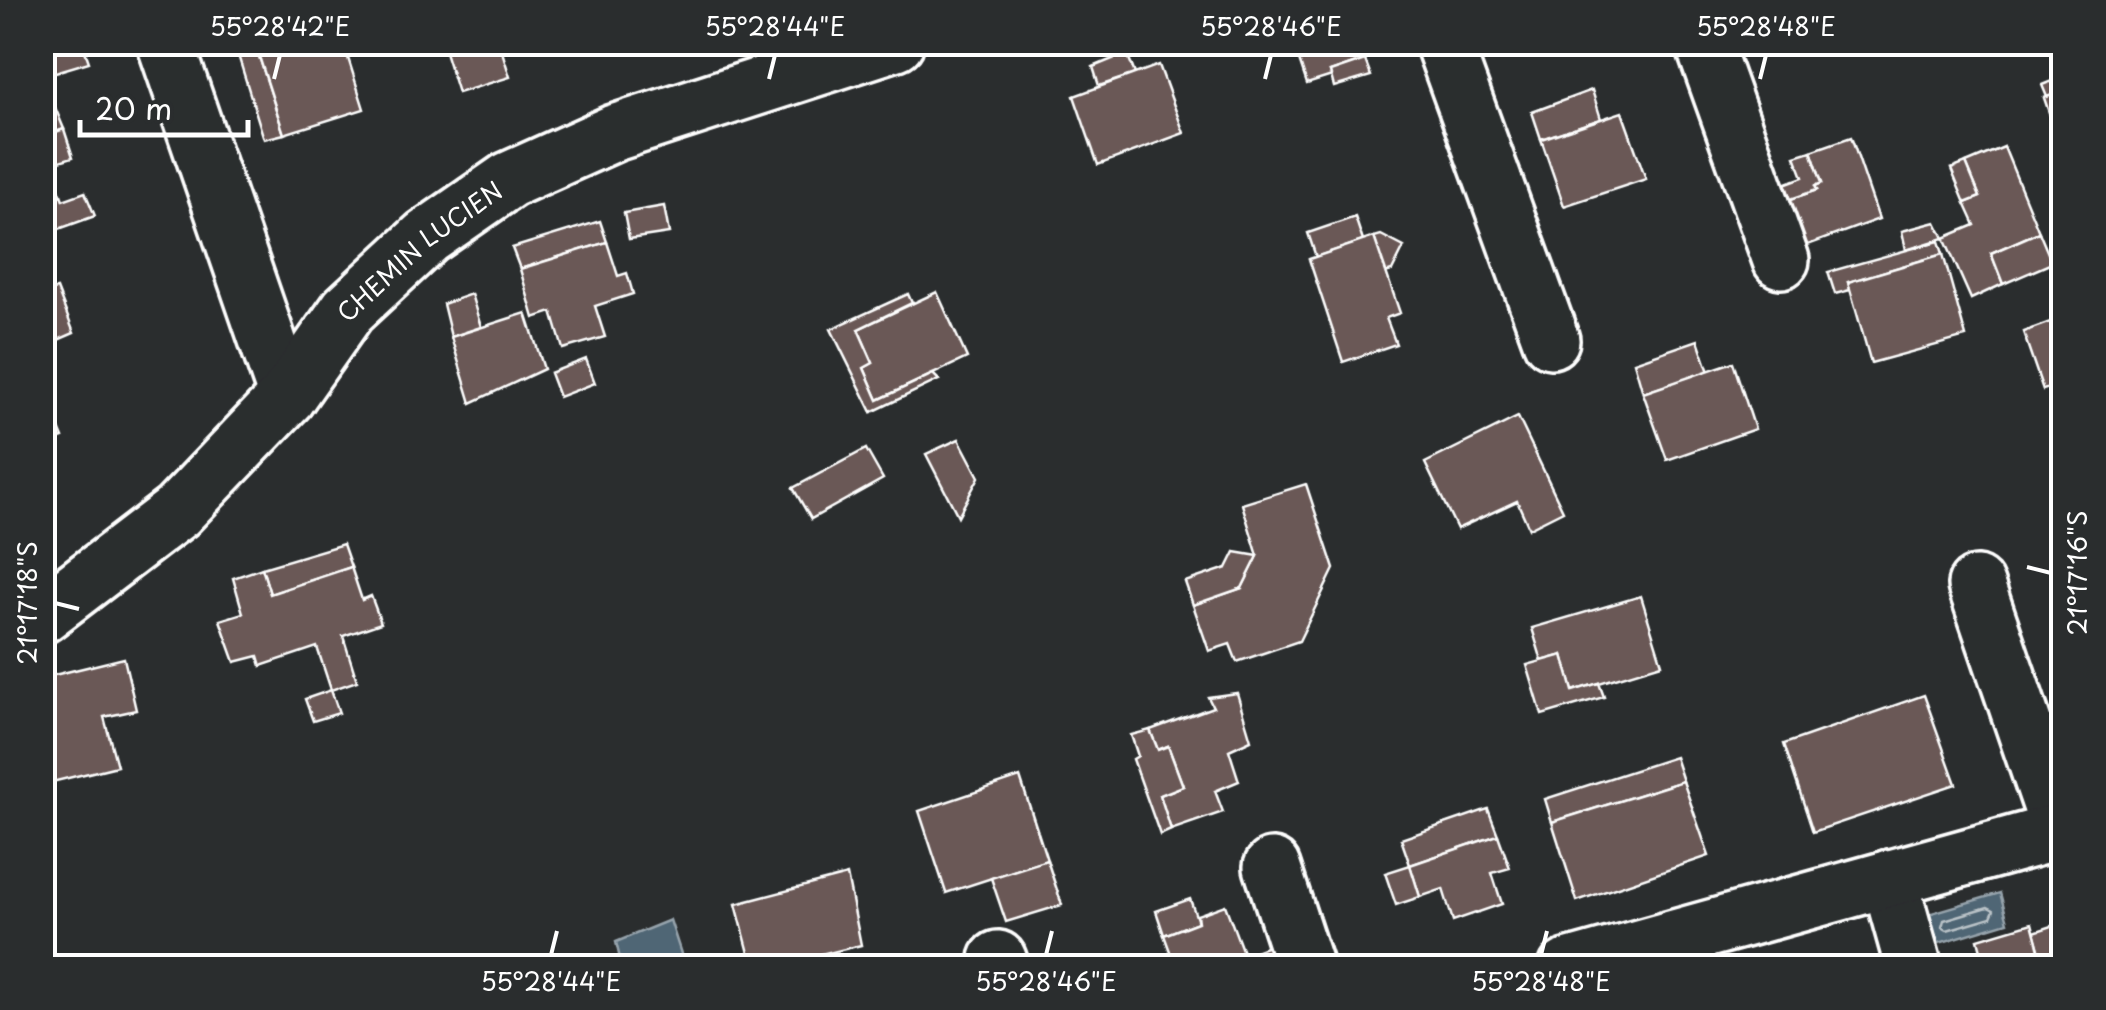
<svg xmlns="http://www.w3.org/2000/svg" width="2106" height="1010" font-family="'Playpen Sans',sans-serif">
	<rect width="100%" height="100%" fill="#2a2d2e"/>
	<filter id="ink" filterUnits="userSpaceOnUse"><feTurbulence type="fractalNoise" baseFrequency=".01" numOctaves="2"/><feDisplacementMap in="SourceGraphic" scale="20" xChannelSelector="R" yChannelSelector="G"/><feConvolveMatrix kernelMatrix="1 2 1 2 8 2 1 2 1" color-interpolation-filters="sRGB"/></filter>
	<g filter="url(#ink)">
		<!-- water -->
		<g fill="#506674" stroke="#96a3ac" stroke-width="2.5">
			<path d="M2000,893l8,29 -72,22 -8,-30z"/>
			<path d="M670,920l14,43 -12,4h-50l-6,-25z"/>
		</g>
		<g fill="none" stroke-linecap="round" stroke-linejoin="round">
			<!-- shore -->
			<path stroke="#b9c2c7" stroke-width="2.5" d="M1988,907l6,3 -3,7 -44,13 -5,-3 2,-7z"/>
		</g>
		<!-- building -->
		<g fill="#6a5856" stroke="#fff" stroke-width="2.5">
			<path d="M42,42h40l7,20 -47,14z"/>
			<path d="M234,42h34l-12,5 28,87 -20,5z"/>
			<path d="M268,42h75l21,67 -80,25 -28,-87z"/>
			<path d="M442,42h57l11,35 -52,16z"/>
			<path d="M1293,42h67l5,18 -35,12 2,4 -25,8z"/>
			<path d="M1127,53l8,21 -36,12 -6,-19z"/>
			<path d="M1365,60l6,16 -37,11 -4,-15z"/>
			<path d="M1159,65l25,68 -86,32 -24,-69z"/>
			<path d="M2064,76v15l-17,6 -5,-12z"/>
			<path d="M1592,90l9,29 -60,20 -9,-27z"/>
			<path d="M2064,91v36l-9,3 -11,-32z"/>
			<path d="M52,100l12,29 -22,8v-34z"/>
			<path d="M1622,112l24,67 -82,27 -23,-67z"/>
			<path d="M64,129l9,28 -23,7 -8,-27z"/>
			<path d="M1851,137l28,82 -82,30 -15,-47 35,-12 -2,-4 7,-3 -11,-32z"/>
			<path d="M42,141l21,59 22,-8 10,24 -50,18 -3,-5z"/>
			<path d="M2004,147l35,85 -48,21 12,31 -32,15 -27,-61 31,-13 -10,-22 15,-6 -14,-34z"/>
			<path d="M1811,151l11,32 -7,3 2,4 -35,12 -6,-15 27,-10 -8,-21z"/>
			<path d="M1966,163l14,34 -15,6 -14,-34z"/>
			<path d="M664,206l5,27 -40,6 -5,-26z"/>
			<path d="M1355,217l8,24 -47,16 -8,-24z"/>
			<path d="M600,221l7,21 -87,27 -8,-21z"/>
			<path d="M1936,222l8,16 -38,12 -4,-19z"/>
			<path d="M2039,232l13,31 -49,21 -12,-31z"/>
			<path d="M1381,235l23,12 -12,24 -7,2 -11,-36z"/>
			<path d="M1374,237l26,76 -14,5 10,26 -53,18 -34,-103z"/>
			<path d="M1939,241l4,13 -95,28 2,8 -15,4 -7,-22z"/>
			<path d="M607,242l11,34 9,-3 6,21 -38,12 10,31 -42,12 -11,-37 -18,6 -14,-49z"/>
			<path d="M1943,254l23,83 -95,26 -23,-81z"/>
			<path d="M57,289l17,44 -25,11 -7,-13v-39z"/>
			<path d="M937,292l30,66 -89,42 -14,-32 9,-5 -15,-34z"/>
			<path d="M471,294l10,33 -30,10 -8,-33z"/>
			<path d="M908,294l4,9 -54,26 15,34 -9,5 14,32 55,-26 6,6 -67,32 -41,-83z"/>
			<path d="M526,313l18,56 -73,34 -20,-66z"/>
			<path d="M2064,317v66l-21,7 -20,-58z"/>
			<path d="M1698,340l11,32 -66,21 -9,-31z"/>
			<path d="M586,359l9,24 -36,14 -9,-24z"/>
			<path d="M1733,362l22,67 -88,31 -24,-67z"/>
			<path d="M48,381l6,15 -7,3 16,39 -21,7v-61z"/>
			<path d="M1518,417l45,94 -34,17 -12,-27 -60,28 -32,-66z"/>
			<path d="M959,439l20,38 -21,39 -32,-62z"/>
			<path d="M866,449l17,30 -72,40 -18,-31z"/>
			<path d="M1306,484l28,85 -35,72 -62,21 -7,-18 -21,7 -16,-46 49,-17 16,-32 -16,-52z"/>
			<path d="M343,544l8,23 -81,27 -8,-26z"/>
			<path d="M1235,552l23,4 -16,32 -49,17 -8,-23 42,-14z"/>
			<path d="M351,567l11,33 9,-4 10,27 -38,13 14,45 -26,9 -14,-43 -56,19 -3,-10 -23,6 -15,-42 23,-7 -10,-35 29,-10 8,26z"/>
			<path d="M1641,596l21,68 -89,27 -10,-36 -21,6 -10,-33z"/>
			<path d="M1563,655l10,36 26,-8 5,14 -62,18 -15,-50z"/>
			<path d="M124,658l12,52 -32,7 13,49 -73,18 -2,-58 11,-3 -11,-45z"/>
			<path d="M42,682l11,41 -11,3z"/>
			<path d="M331,690l8,23 -26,8 -8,-22z"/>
			<path d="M1237,693l14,47 -22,10 10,31 -24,10 8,21 -52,18 -11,-35 23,-9 -15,-40 -10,4 -8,-20 63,-23 -5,-10z"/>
			<path d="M1924,695l32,89 -143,48 -29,-88z"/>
			<path d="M1150,730l8,20 10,-4 15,40 -23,9 11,35 -11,5 -27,-76 5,-3 -7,-21z"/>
			<path d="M1675,757l8,24 -131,41 -7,-23z"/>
			<path d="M1020,777l27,83 -101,33 -27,-82z"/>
			<path d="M1683,781l26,75 -132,45 -25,-79z"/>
			<path d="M1488,809l10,26 -88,30 -9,-26z"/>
			<path d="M1498,835l12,33 -18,5 10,31 -49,17 -10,-32 -23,8 -10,-32z"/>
			<path d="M1047,860l15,45 -56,17 -15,-44z"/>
			<path d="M1410,865l10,32 -24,8 -11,-32z"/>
			<path d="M847,875l14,70 -93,23h-15l-17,-64z"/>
			<path d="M1190,899l8,23 -34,13 -8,-24z"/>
			<path d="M1225,905l19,50 -36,13h-32l-12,-33 34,-13 -1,-7z"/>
			<path d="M2064,922v46h-96l43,-13 3,9 27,-7 -7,-25z"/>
			<path d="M2032,923l9,34 -27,7 -3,-9 -27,7 -6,-23z"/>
			<path d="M1268,946l6,20 -27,2 -3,-13z"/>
			<path d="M829,952l4,16h-52l-1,-4z"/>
			<path d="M1234,958l3,10h-29z"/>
		</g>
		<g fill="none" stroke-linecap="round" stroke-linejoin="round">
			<!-- minor casing -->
			<g stroke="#fff" stroke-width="62">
				<g id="minor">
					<path d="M165,42l122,355"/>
					<path d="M1443,42l108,298"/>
					<path d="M1703,42l78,218"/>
					<path d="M1976,585l84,246"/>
					<path id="s1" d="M42,615l135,-103 110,-115 61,-87 79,-73 82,-57 105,-47 282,-91"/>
					<path d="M1272,867l33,101"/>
					<path d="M1889,878l25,90"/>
					<path d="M998,959l3,9"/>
					<path d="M1567,968l497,-138"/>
				</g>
			</g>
			<!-- minor -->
			<use href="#minor" stroke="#2a2d2e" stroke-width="55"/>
		</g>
	</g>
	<!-- ticks -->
	<path fill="none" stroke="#fff" stroke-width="4" d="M274,79l6,-24M769,79l6,-24M1265,79l6,-24M1760,79l6,-24M2027,567l24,6M55,603l24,6M551,955l6,-24M1046,955l6,-24M1541,955l6,-24"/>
	<g text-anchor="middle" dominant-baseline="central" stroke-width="10" stroke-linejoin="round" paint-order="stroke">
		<!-- street labels -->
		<g font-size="25" fill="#fff" stroke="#2a2d2e">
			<text stroke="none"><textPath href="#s1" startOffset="528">CHEMIN LUCIEN</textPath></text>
		</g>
	</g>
	<!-- margin -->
	<rect width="2106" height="1010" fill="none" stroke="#2a2d2e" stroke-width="110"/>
	<!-- scale -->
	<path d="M80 120v15h168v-15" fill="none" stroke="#ffffff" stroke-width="5"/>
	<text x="95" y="120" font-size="30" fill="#ffffff" stroke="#2a2d2e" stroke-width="8" paint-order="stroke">20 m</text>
	<rect x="55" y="55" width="1996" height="900" fill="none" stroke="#fff" stroke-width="4"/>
	<g font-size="25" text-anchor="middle" fill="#fff">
		<text x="280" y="36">55°28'42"E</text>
		<text x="775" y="36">55°28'44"E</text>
		<text x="1271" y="36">55°28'46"E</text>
		<text x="1766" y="36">55°28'48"E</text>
		<text transform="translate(2078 573) rotate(-90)" y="9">21°17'16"S</text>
		<text transform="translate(28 603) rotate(-90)" y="9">21°17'18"S</text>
		<text x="551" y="991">55°28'44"E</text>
		<text x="1046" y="991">55°28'46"E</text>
		<text x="1541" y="991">55°28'48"E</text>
	</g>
</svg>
